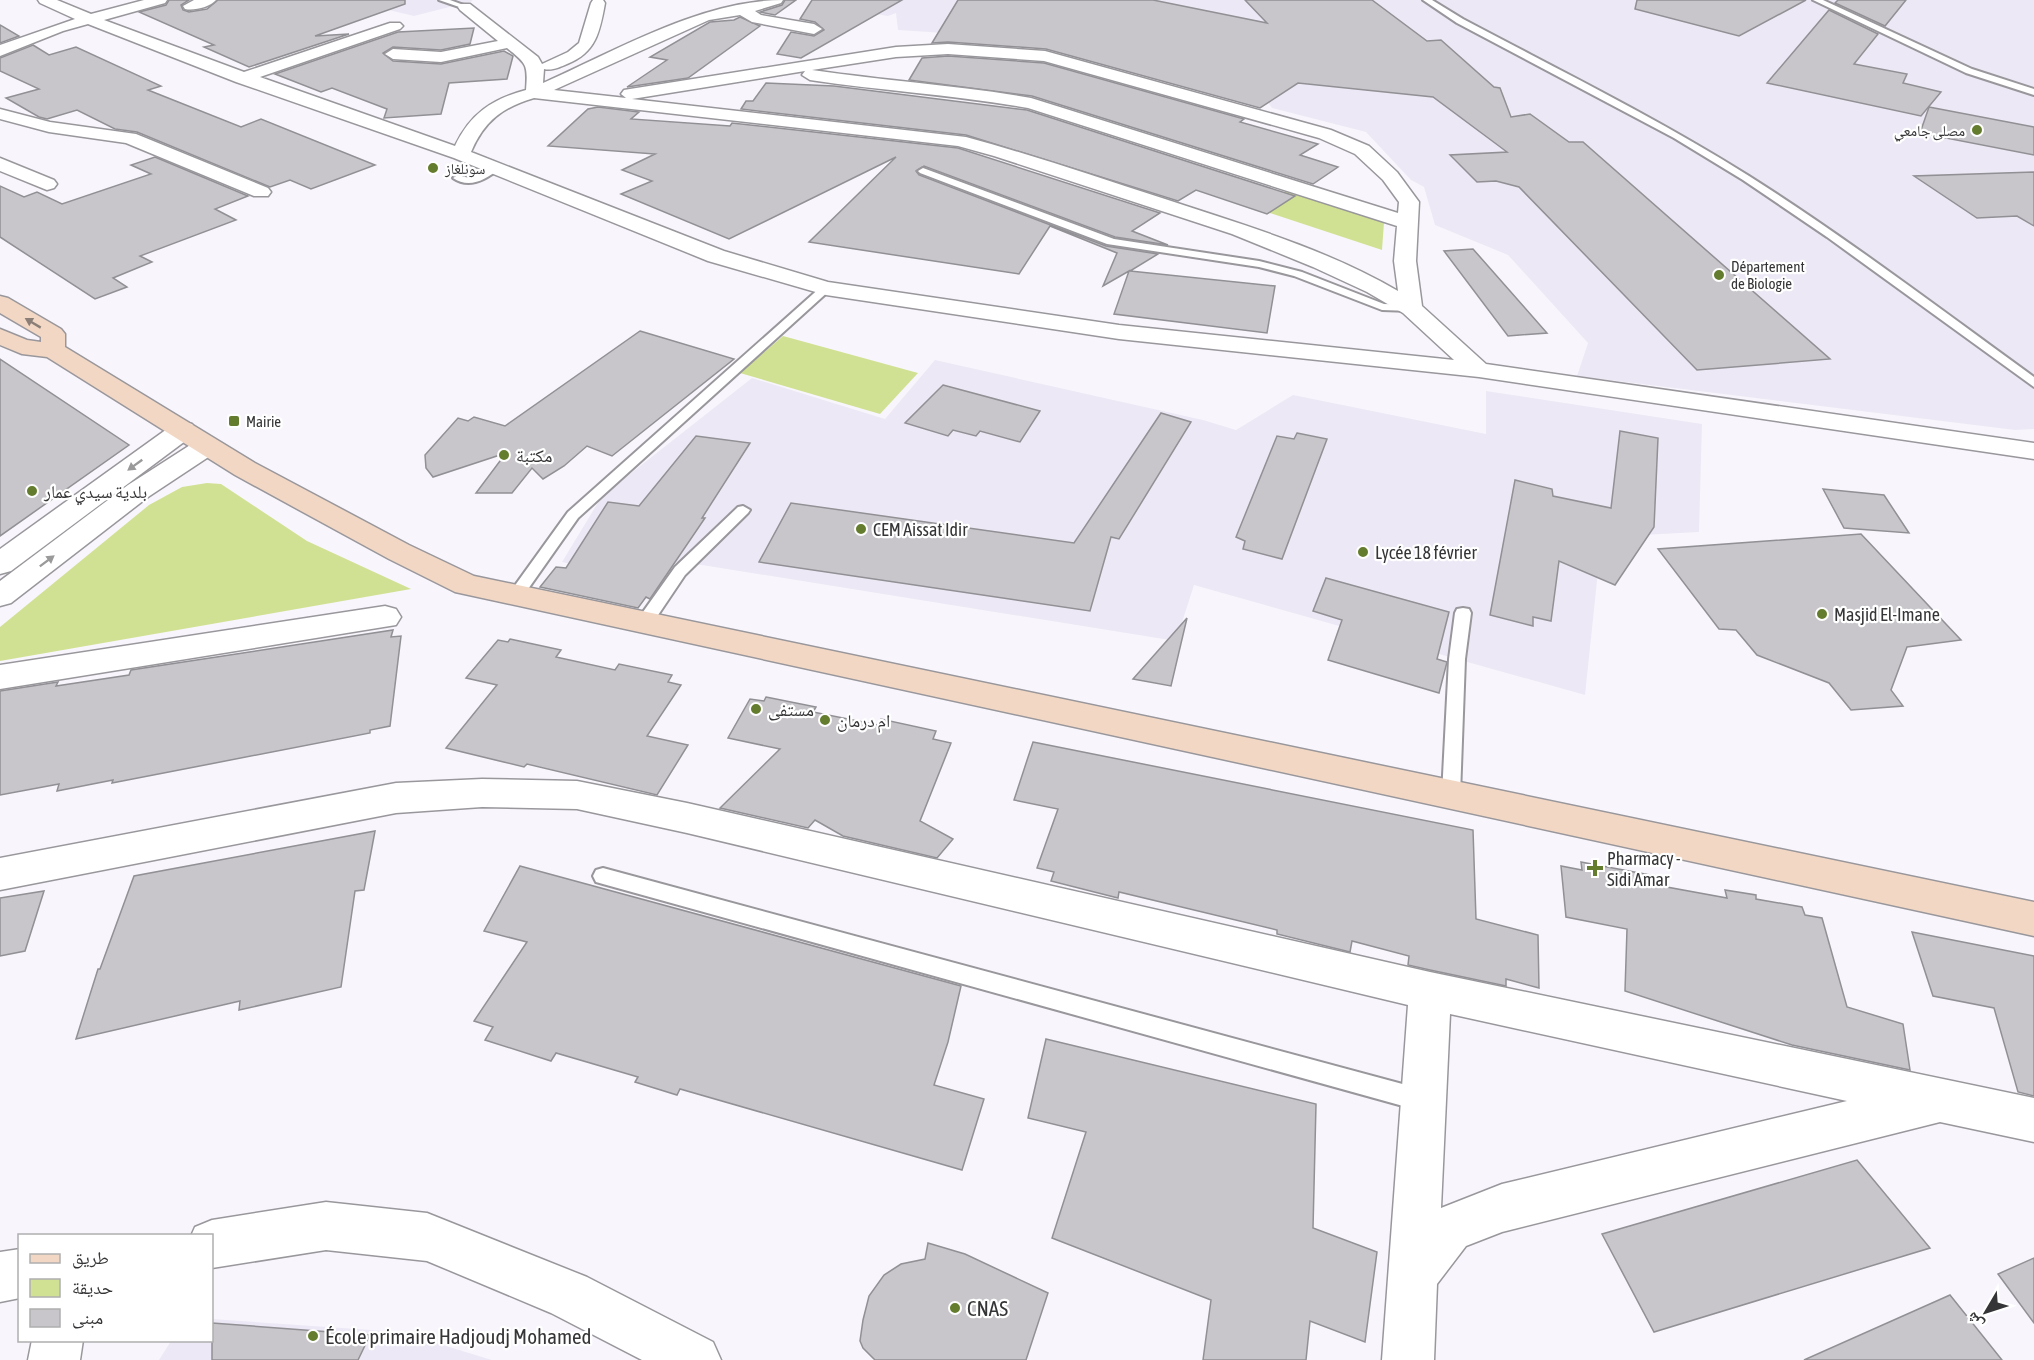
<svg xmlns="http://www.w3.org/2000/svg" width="2034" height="1360" font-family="'Asap Condensed','Noto Naskh Arabic',sans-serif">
	<rect width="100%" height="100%" fill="#f8f6fc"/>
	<!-- built -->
	<g fill="#ede8f5">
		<path d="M346,0h125l2,1 -59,15z"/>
		<path d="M823,0h1211v429l-19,1 -438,-54 11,-33 -80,-88 -73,-30 -11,-38 -13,-7 -45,-48 -94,-24 -5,-7 -241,-58 -66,-9 -62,-4 -2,-17 -8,3 -72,-12z"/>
		<path d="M935,360l268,60 33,10 57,-35 193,39v-43l216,33 -3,108 -56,3 -40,-11 -18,171 -391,-110 -18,56 -474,-76 -36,-4 -30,17 -74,-16 40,-66 150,-118 133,41z"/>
		<path d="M212,1319l188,13 92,28h-333l12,-19 41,-1z"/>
	</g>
	<!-- green -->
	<g fill="#d1e193">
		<path d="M1287,190l97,32 -2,28 -121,-40z"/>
		<path d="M783,336l135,37 -38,41 -140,-41z"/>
		<path d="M207,483l14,1 86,57 104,48 -411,72v-34l149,-122 33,-18z"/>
	</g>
	<!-- building -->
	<g fill="#c8c6cb" stroke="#919094" stroke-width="1.5">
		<path d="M169,0h20l-8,5 2,5 6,2 18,-3 11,-9h187v4l-90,32 34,-2 -100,33 -45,-20 10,-2 -75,-33 27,-7z"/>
		<path d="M785,0h11l-21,15 -15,-3 22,-7z"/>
		<path d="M812,0h90l-101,58 -24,-4 14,-22 23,4 10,-6 -9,-8 -15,-3z"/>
		<path d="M958,0h195l114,23 -22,-23h127l55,41 14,-1 53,47 6,1 11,29 19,-3 39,28h14l247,217 -133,11 -178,-183 -23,-6 -19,1 -27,-27 57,-3 -74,-55 -135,-14 -38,25 -214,-59 -98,-7 -16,1z"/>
		<path d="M1637,0h169l-67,36 -104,-27z"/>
		<path d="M1838,0h68l-21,26 -50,-23z"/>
		<path d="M1829,10l49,24 -24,30 53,10 -4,9 38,9 -20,24 -154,-33z"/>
		<path d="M740,17l20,9 -72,52 -61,9 40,-27 -17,-3 60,-35 24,-2z"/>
		<path d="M0,25l19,11 -19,7z"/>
		<path d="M474,28l-4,16 -29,6 -48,-3 -10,6 10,8 48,3 63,-13 9,5 -6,23 -58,4 -8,31 -57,4 3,-9 -55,-21 -11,4 -46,-18 123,-42z"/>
		<path d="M33,45l16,10 27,-8 85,39 -13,4 93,37 20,-8 114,46 -64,24 -21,-9 -20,7 -133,-55 -22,-3 -38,-19 -30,9 -8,-2 -33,-19 33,-9 -39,-18v-13z"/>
		<path d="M948,56l96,7 200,56 -4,3 78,22 -18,11 38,12 -25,17 -281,-88 -123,-16 13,-22z"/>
		<path d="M766,83l68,3 193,24 268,86 -28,18 -71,-24 -18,11 -212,-66 -225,-26 5,-8h7z"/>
		<path d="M598,107l41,5 -8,7 99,7 2,-3 226,25 202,65 -28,18 36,14 -53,-8 -191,-71 -8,5 3,4 187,71 52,8 -28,17 145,15 -8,47 -153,-19 15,-43 -26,15 14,-33 -67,-27 -31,48 -210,-32 87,-85 -167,82 -108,-45 31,-13 -30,-11 33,-16 -107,-8 40,-37z"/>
		<path d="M1929,107l105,20v28l-114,-22z"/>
		<path d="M155,157l93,39 -33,13 21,11 -96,36 12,6 -39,16 14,9 -32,12 -95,-62v-51l24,11 13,-5 25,12 89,-30 -20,-9z"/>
		<path d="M2034,172v54l-17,-10 -40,2 -63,-42z"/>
		<path d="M1473,249l74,84 -39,3 -64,-85z"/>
		<path d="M640,331l94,28 -122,97 -25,-10 -23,20 -21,13 -11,-11 -20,25h-36l30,-40 -73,24 -7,-9 -1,-13 33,-37 10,3 6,-4 31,9z"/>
		<path d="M0,359l129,86 -129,91z"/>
		<path d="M943,385l97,26 -20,31 -40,-11 -4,5 -23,-6 -5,6 -43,-13z"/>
		<path d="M1161,413l30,9 -72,117 -8,-2 -21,74 -331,-49 32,-59 283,40z"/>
		<path d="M1620,431l38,7 -4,89 -39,58 -56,-24 -8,60 -18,-4v9l-43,-11 25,-135 37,9 1,7 58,12z"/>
		<path d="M1297,433l30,6 -45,120 -39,-10 2,-8 -9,-4 41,-101 17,3z"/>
		<path d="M696,436l54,7 -48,75h3l-55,81 -4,-2 -8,11 -98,-21 16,-20 10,1 42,-66 31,4z"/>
		<path d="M1823,489l61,6 25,38 -65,-5z"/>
		<path d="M1861,534l100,106 -54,7 -16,43 12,16 -52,4 -22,-27 -72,-28 -21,-25 -17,-1 -61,-80z"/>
		<path d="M1326,578l123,34 -12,47 10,3 -8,31 -111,-33 14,-40 -29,-9z"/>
		<path d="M1187,618l-16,68 -38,-7z"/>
		<path d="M393,630l-2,7 10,-1 -11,90 -20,4v3l-258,50 1,-3 -56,11 2,-7 -59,11v-104l58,-9 -2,4 73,-11 2,-5z"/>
		<path d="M510,639l51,11 -5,7 59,13 4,-6 53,11 -4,7 13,3 -34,51 41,9 -31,50 -130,-31 -3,3 -78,-19 51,-63 -31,-7 32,-38 10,2z"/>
		<path d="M766,697l50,10 -3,5 65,13 3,-6 55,12 -3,8 18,4 -31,78 33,18 -16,19 -94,-22 -28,-16 -7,8 -88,-20 60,-59 -52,-11 22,-39 14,2z"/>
		<path d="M1033,742l440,88 3,89 62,16 1,53 -33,-9v7l-76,-16 -22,-5 1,-9 -57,-15 -2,11 -73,-18v-4l-158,-38 -1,6 -67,-17 3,-9 -17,-4 21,-59 -44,-9z"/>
		<path d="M375,831l-11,59 -9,1 -14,96 -102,23 1,-9 -164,38 22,-70h2l34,-93z"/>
		<path d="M1581,862l74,14 1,9 71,13 -2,-8 31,5v4l46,8 3,8 17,3 25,89 56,17 7,46 -118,-25 -167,-54 2,-62 -61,-12 -5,-51 21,4z"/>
		<path d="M520,866l441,120 -13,56 -14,43 50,14 -22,71 -282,-81 -3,6 -42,-13 3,-5 -82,-24 -5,8 -66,-21 8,-13 -19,-6 53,-79 -43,-11z"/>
		<path d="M44,891l-19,60 -25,5v-58z"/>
		<path d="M1912,932l122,24v140l-16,-4 -24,-84 -61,-12z"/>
		<path d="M1046,1039l270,65 -3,124 64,24 -12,90 -55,-21 -4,39h-103l8,-60 -159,-62 34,-106 -58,-14z"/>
		<path d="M1857,1160l73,88 -276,84 -52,-98z"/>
		<path d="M928,1243l37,11 83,39 -22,67h-151l-12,-12 -3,-7 3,-21 6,-24 15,-21 17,-11 24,-5z"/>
		<path d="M2034,1258v65l-36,-49z"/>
		<path d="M1950,1295l52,65h-198z"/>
		<path d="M212,1323l158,12 -12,25h-146z"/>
	</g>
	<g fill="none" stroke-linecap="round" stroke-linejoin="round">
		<!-- lane casing -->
		<g stroke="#99979c" stroke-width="4">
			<g id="lane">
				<path d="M439,0h11l19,7 -4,2z"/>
				<path d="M1423,0h9l31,19c96,51 194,99 286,157 98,62 191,133 285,201v10l-207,-150 -84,-57 -69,-42 -217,-115z"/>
				<path d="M1813,0h10l149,69 62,20v6l-68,-22z"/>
				<path d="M492,166l8,2c-14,12 -31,21 -47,10l5,-3 11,3z"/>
				<path d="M923,168l191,71 145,22 43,11 82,32 27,1 6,3 -6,3 -29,-1 -88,-34 -35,-9 -152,-23 -187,-71 -2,-2z"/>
				<path d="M826,285l6,3 -2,2 -252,228 -57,81h-10l-3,-4 3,-4 57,-79 254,-226z"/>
				<path d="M743,506l7,4 -2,3 -63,62 -35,52h-12l-2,-4 2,-4 37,-52 63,-60z"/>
				<path d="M1463,608l6,1 2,4 -6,46 -5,136 -3,5 -6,2 -6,-2 -3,-5 7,-136 6,-46 2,-4z"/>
				<path d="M603,868l818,221 8,3 3,8 -3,8 -8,3 -818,-227 -7,-2 -3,-6 3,-6z"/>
			</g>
		</g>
		<!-- street casing -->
		<g stroke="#99979c" stroke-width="3">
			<g id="street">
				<path d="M38,0h19l34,14 53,-14h23l-2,3 -61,17 140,52 146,-49h10l3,3 -3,3 -140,48 195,69c15,-32 37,-47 71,-56 2,-25 1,-26 -19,-42l-66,14 -48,-3 -8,-5 8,-5 48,3 57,-11 -38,-31 -2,-3 2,-3h10l68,53 4,7 26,-12 11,-9 12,-40 2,-3h10l2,3c-5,28 -9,50 -38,61 -7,3 -15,7 -23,5l-1,14c74,-33 159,-83 240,-83l-2,3 -26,8 6,4 53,9 8,5 -8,5 -62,-12 -12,-7 -31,5 -155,70 72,8 -5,-4 3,-4 6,-1 266,-42 52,-3 97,7 286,79 38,16 28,26 22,30 -3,59 6,45 64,58 548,79v16l-555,-82 -360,-38 -293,-44 -118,-34 -254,-103 -218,-76 -148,-58 -25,7 -63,25v-11l75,-26 -35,-16zM948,54l96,7 275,77 36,16 28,26 16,22 -1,11 -367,-115c-73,-13 -146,-17 -219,-28l84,-13zM805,71l-3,4 8,5c73,11 146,15 218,28l369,118 -3,35 4,30c-72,-42 -154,-66 -233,-92 -66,-21 -132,-44 -199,-62l-334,-38zM534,98l424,48 36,10 238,78 81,33 54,25 36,21 51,47 -335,-35 -291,-43 -104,-31 -253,-99c13,-31 32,-45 63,-54z"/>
				<path d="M194,0h22c-6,7 -22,11 -31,9l-2,-3z"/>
				<path d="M0,109l50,13 86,12 132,54 3,4 -3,4h-14l-128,-53 -77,-11 -49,-13z"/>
				<path d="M0,158l54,22 3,4 -3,4 -7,2 -47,-19z"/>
				<path d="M183,422l9,2 4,6 -4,6 -181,135 -11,3v-25l174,-125z"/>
				<path d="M207,438l9,2 4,6 -4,6 -68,45 -137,106 -11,3v-25l128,-96 70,-45z"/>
				<path d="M385,606l11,3 5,8 -5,8 -396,64v-24z"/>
				<path d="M482,779l95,2 110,22 743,169 604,126v44l-94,-20 -438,110 -36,14 -29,38 -3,76h-52l26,-355 -721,-172 -110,-24 -95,-2 -86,6 -396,77v-32l396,-75zM1450,1014l397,87 -345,83 -61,24z"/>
				<path d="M326,1202l101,11 160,64 126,65 8,18h-79l-91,-47 -124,-52 -101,-11 -114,18v-32h-21l4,-9 17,-7z"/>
				<path d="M20,1249v49l-20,4v-50z"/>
				<path d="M32,1340h51l-3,20h-52z"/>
			</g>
		</g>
		<!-- secondary casing -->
		<g stroke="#99979c" stroke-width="3">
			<path id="secondary" d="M0,296l8,2 53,31 4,5v13l190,116 154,82 65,31 1560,326v34l-1579,-344 -66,-33 -154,-84 -188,-118 -25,-3 -22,-9v-16l27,11 14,2v-5l-41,-24z"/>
		</g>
		<!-- lane -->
		<use href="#lane" fill="#fff" fill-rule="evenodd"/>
		<!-- street -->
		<use href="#street" fill="#fff" fill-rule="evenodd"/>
		<!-- secondary -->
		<use href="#secondary" fill="#f2d8c4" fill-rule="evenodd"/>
	</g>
	<!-- one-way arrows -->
	<defs><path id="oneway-solid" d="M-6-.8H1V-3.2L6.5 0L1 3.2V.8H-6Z" transform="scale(1.5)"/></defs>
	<use fill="#8a7e76" href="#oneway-solid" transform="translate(33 323) rotate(-149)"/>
	<g fill="#9a9a9a">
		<use href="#oneway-solid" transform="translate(135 465) rotate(144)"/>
		<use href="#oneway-solid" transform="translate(47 561) rotate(-37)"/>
	</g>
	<!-- markers -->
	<g fill="#647c2e" stroke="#fff" stroke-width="2">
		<circle cx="1977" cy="130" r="6"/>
		<circle cx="433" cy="168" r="6"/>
		<circle cx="1719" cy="275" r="6"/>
		<rect x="228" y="415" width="12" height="12" rx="3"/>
		<circle cx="504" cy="455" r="6"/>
		<circle cx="32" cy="491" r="6"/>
		<circle cx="861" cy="529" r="6"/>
		<circle cx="1363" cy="552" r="6"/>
		<circle cx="1822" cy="614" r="6"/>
		<circle cx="756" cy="709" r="6"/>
		<circle cx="825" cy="720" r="6"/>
		<path d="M1592 859h6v6h6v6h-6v6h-6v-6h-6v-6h6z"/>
		<circle cx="955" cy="1308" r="6"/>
		<circle cx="313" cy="1336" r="6"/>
	</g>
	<g text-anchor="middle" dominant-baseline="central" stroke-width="4.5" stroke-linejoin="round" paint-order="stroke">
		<!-- far-poi labels -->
		<g font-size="15" fill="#353436" stroke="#fff" text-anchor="start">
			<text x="1965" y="130" text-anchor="end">مصلى جامعي</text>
			<text x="445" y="168">سونلغاز</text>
			<text x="1731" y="266">Département<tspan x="1731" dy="17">de Biologie</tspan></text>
			<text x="246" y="421">Mairie</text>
		</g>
		<!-- poi labels -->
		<g font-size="18" fill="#353436" stroke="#fff" text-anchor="start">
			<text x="516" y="455">مكتبة</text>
			<text x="44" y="491">بلدية سيدي عمار</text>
			<text x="873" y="529">CEM Aissat Idir</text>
			<text x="1375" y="552">Lycée 18 février</text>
			<text x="1834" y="614">Masjid El-Imane</text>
			<text x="768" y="709">مستفى</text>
			<text x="837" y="720">ام درمان</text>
			<text x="1607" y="858">Pharmacy -<tspan x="1607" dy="21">Sidi Amar</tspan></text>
		</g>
		<!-- near-poi labels -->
		<g font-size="21" fill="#353436" stroke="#fff" text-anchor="start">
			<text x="967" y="1308">CNAS</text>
			<text x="325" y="1336">École primaire Hadjoudj Mohamed</text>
		</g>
	</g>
	<!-- legend -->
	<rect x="18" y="1234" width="195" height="108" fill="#ffffff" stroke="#aeaeaf" stroke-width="1.5"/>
	<rect x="30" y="1254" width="30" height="9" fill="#f2d8c4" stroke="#aeaeaf" stroke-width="1.5"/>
	<text x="72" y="1264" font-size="18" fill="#353436">طريق</text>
	<rect x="30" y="1279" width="30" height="18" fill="#d1e193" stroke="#aeaeaf" stroke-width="1.5"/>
	<text x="72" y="1294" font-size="18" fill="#353436">حديقة</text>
	<rect x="30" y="1309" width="30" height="18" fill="#c8c6cb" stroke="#aeaeaf" stroke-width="1.5"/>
	<text x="72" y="1324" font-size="18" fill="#353436">مبنى</text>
	<!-- north arrow -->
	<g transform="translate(1986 1312) rotate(231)" stroke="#ffffff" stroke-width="4.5" paint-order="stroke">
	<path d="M0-4.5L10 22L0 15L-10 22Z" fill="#353436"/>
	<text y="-9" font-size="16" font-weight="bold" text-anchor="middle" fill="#353436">ش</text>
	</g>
</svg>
